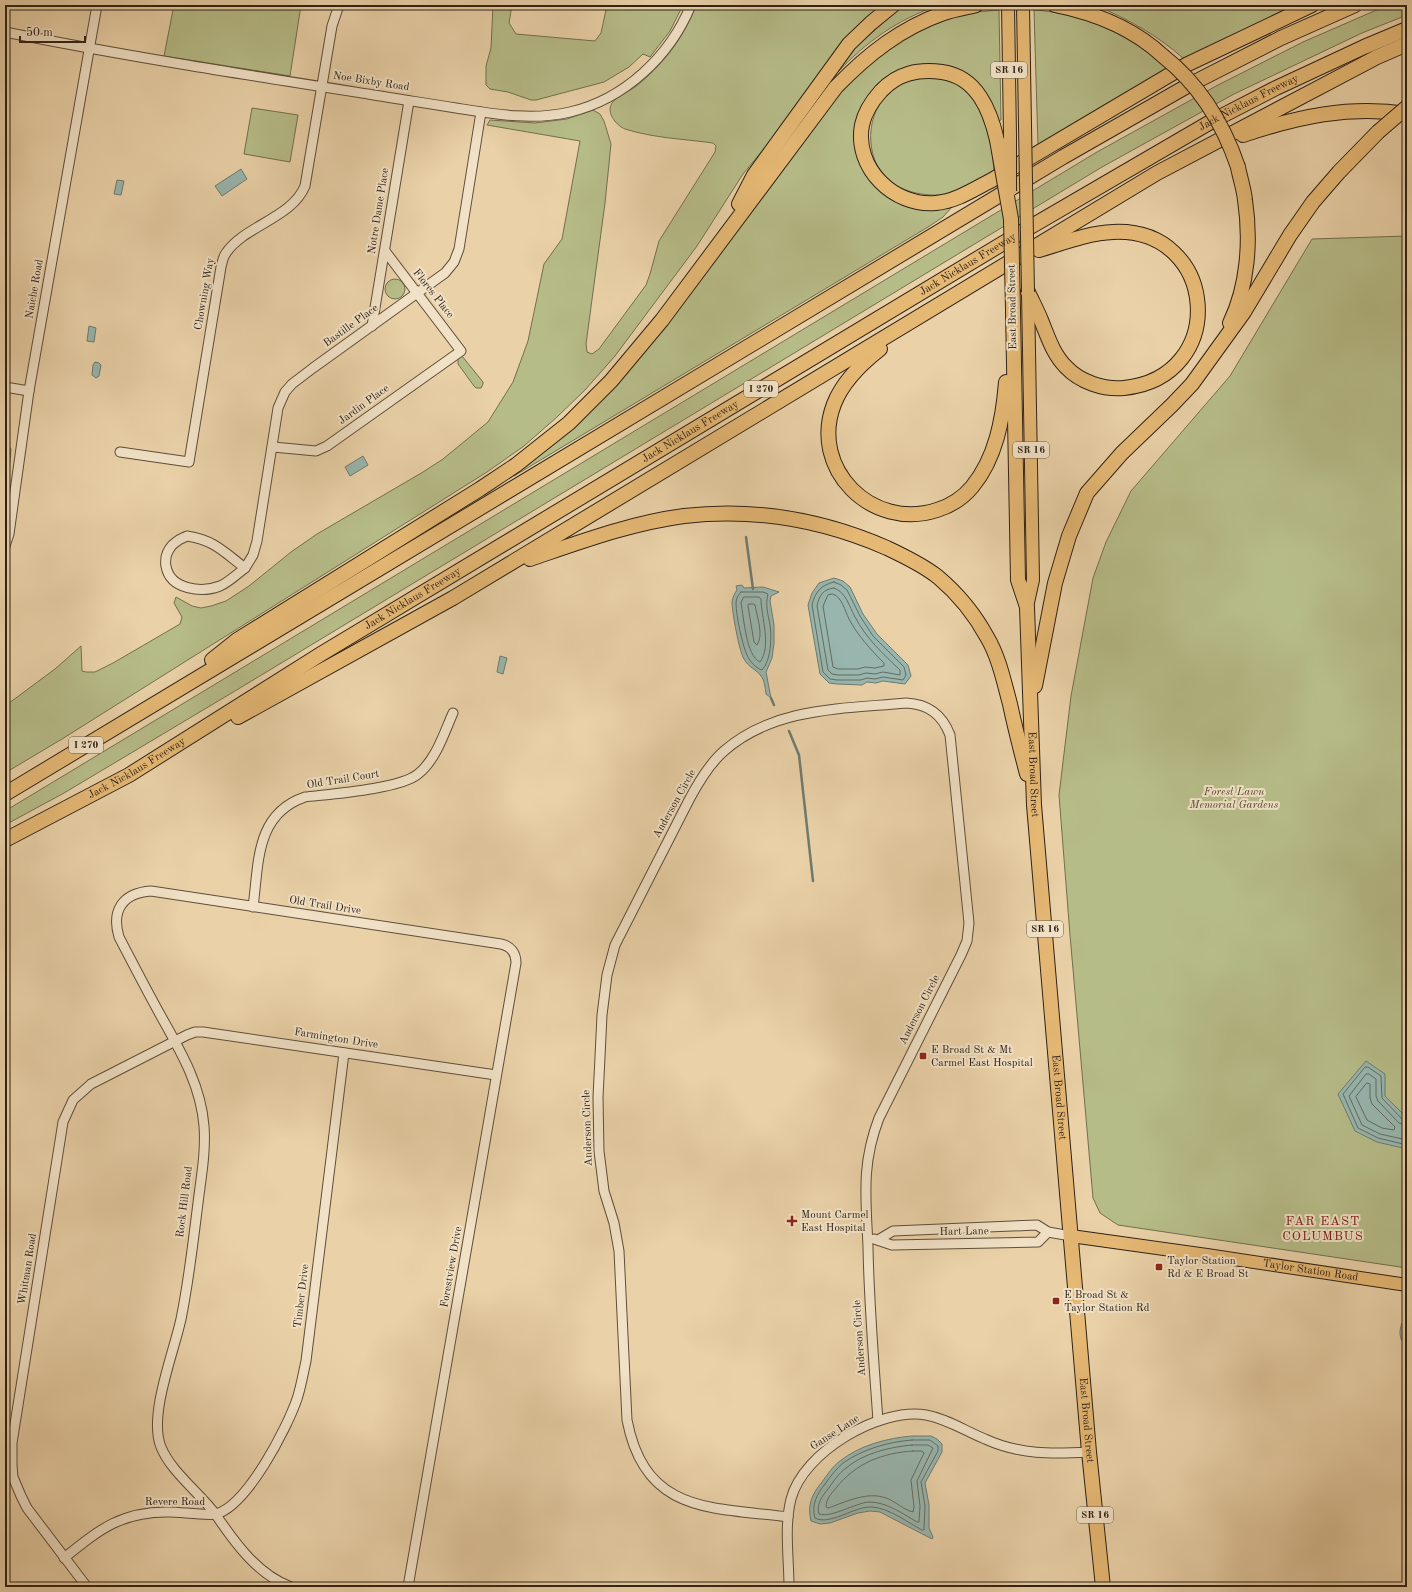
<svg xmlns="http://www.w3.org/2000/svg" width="1412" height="1592" font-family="'Old Standard TT',serif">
	<rect width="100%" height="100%" fill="#ead1a8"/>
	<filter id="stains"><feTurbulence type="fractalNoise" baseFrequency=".005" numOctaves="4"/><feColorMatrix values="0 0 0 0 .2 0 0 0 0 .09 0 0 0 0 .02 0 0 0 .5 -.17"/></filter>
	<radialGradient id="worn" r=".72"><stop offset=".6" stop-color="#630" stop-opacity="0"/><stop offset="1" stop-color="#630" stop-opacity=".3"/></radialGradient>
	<!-- green -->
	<g fill="#b6bc88" stroke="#726f4e">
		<path d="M174,5h127l-11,71 -126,-20z"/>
		<path d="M493,5h19l-3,18 7,11 79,7 6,-8 6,-28h76l-13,26 -20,26 -7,-3 -14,13 -25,15 -68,18h-5l-23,-8 -18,-3 -4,-4v-19l5,-18z"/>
		<path d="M696,5h187l-140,169 -46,72 -82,110 -30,34 -28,27 -33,29 -37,26 -425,267 -57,34v-67l50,-37 26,-23 1,25 4,1h9l18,-9 67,-39 2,-7 -8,-14 2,-6 16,9 9,2 10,-2 15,-5 23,-15 42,-34 26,-18 106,-62 20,-13 45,-37 25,-40 15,-41 16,-77 18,-25 18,-98 -93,-16 3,-5 45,3 32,-4 26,-9 7,4 4,7 7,23 -6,59 -19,141 1,8 5,2 7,-5 47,-64 4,-11 9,-33 56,-89 1,-6 -3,-3c-29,-4 -60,-5 -88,-14 -8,-3 -18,-15 -14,-24 3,-8 17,-13 24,-18 27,-21 49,-49 61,-82z"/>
		<path d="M903,5h36c-42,15 -72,36 -102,68l-3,-2 15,-18z"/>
		<path d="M1095,5h201l-112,54c-28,-25 -55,-39 -89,-54z"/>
		<path d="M1388,5h19v10l-45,18 -128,61 -132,73 -867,524 -171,102 -59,32v-14l1092,-659 121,-67 85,-43z"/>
		<path d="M999,10l2,110 -2,1 -12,-26 -66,-30 -60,49 14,69 74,22 3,2 -9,10 -15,10 -414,249 -1,-2 72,-58 38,-38 45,-56 167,-224 15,-17 16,-16 52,-35 30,-12 28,-6z"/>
		<path d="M1034,10c51,3 95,25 134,58l-130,78z"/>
		<path d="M929,77l18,3 12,5 16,12 15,32 4,42c-15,8 -29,18 -46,23 -11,2 -25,1 -36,-2 -10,-3 -20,-7 -27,-15 -23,-26 -18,-72 12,-91 10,-6 21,-7 32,-9z"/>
		<path d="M252,108l46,7 -8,47 -46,-8z"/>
		<path d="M1407,236v1032l-289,-43 -18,-12 -7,-15 -23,-263 -11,-140 12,-99 22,-118 13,-36 25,-51 99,-115 82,-137z"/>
		<circle cx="395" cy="289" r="10"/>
		<path d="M462,356l21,26v2l-2,4h-5l-2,-2 -16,-22v-6z"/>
		<path d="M5,444l3,1 3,4 -3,33 -2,2z"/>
	</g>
	<!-- water -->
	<g fill="#98b6ae" stroke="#6e7b71">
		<path d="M241,169l6,10 -25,17 -7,-10z"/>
		<path d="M117,180l7,1 -3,14 -7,-1z"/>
		<path d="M89,326l7,2 -2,14 -7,-1z"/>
		<path d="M95,362l4,1 2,2 -2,11 -3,2 -4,-3 1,-10z"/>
		<path d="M363,456l5,9 -18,11 -5,-9z"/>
		<path d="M834,578l9,3 7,6 13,27 14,20 31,31 3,11 -6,8 -22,-3 -7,2 -9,-1 -5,3 -25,-1 -8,-1 -9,-9 -12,-69 4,-12 7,-10z"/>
		<path d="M742,585l2,3 19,-1 16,5 -8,4 -1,5 4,24v18l-2,15 -6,14 5,26 -5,-4c-1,-6 -1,-13 -5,-18 -4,-6 -13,-9 -17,-17 -5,-8 -12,-48 -12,-57 1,-5 2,-8 5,-12l-1,-4z"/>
		<path d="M500,656l7,2 -4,16 -6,-2z"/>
		<path d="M1366,1061l19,13v22l22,22v31l-30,-7 -22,-11 -17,-37z"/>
		<path d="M1407,1321v28c-7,-9 -9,-16 -5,-26z"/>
		<path d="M912,1436h19l6,3 5,5v8l-17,31 4,22v23l4,9 -1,2 -52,-27 -10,-1 -12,2 -28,10 -10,1 -9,-3c-4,-16 1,-27 11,-39 5,-7 11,-16 18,-21 20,-16 48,-23 72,-25z"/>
	</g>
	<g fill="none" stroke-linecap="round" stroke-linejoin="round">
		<!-- shore -->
		<g stroke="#646c62" stroke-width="1">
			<path d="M834,582l7,3 6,5 13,26 13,20 31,31 2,8 -3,5 -20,-3 -8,2 -8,-1 -6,2h-24l-7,-1 -7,-7 -11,-67c3,-13 9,-20 22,-23z"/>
			<path d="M834,588c12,4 15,18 21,29 11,21 28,37 45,53v5l-17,-3 -8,2 -9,-1 -7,2h-21l-6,-1 -4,-4 -11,-64c2,-10 6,-17 17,-18z"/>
			<path d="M741,592h22l5,2c-3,11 0,20 2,31 2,12 1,36 -8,45 -6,-2 -12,-8 -15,-15 -5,-11 -11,-40 -11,-52 0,-4 2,-8 5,-11z"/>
			<path d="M833,594c9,3 12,17 16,25 9,17 22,31 35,44v3l-9,2 -10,-1 -7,2h-20l-5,-2 -10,-61 5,-11z"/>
			<path d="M744,597h15l2,2c0,18 11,47 -1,63 -14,-6 -16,-44 -19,-59z"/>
			<path d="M749,604h5l1,1c2,12 9,30 2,40l-3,-3 -6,-36z"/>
			<path d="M1367,1083l3,1v14l2,6 23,23 -1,3 -12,-2 -15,-8 -11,-23z"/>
			<path d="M1407,1121l-4,-1 -21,-22 -1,-22 -13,-9h-3l-22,27 15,34 20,10 29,7"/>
			<path d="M1407,1126l-8,-3 -21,-22 -2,-5v-17l-7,-5h-3l-17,22 13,29 18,9 27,6"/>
			<path d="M912,1440h18l8,6v5l-17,31 4,24 -1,24h-2c-15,-8 -33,-22 -50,-23 -18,-1 -42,19 -57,11 -4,-13 2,-24 10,-34 5,-7 11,-15 18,-21 20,-14 45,-21 69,-23z"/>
			<path d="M912,1445h16l5,3 -16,33 3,25 -1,16h-2c-14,-8 -30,-20 -48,-20 -14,1 -37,16 -50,12 -3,-9 3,-18 9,-25 5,-7 11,-16 18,-21 18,-15 44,-21 66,-23z"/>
			<path d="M913,1451h9l2,2 -13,27 3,27 -1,5c-9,-2 -18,-11 -27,-14 -19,-7 -40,4 -58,10l-2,-1c0,-8 5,-13 10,-19 20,-25 46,-35 77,-37z"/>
		</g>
		<!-- stream -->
		<g stroke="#6e7b71" stroke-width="2.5">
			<path d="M746,537l7,52"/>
			<path d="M771,698l3,7"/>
			<path d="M789,731l10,24 14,126"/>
		</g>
		<!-- minor casing -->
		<g stroke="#5e4e3a" stroke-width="11">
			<g id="minor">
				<path d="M5,32c120,24 242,43 363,62 29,5 58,9 88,14 38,6 76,13 114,4 55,-13 100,-56 121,-107"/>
				<path d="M372,326l37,-225"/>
				<path d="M5,387l24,4"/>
				<path d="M273,447l43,4 11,-5 134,-95 -76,-100"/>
				<path d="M120,452l69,10 32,-195c1,-4 2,-10 5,-14 18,-27 66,-35 79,-67l27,-160 7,-21"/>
				<path d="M187,536c27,4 37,16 58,32 -8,6 -16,14 -25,18 -18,7 -50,4 -54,-20 -1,-2 0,-6 0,-9 1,-5 5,-12 10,-15 3,-3 7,-4 11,-6z"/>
				<path d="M5,546l4,-12 20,-143 68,-386"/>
				<path d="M245,568l8,-13 4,-14 21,-133 7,-16 7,-8 21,-16 132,-95 9,-11 5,-13 22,-137"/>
				<path d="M253,907c6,-44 2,-93 52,-110 26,-3 95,-8 113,-23 18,-14 26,-41 35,-61"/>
				<path d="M874,1239l18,6 146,-3 10,-10"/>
				<path d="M878,1240l15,-9 144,-6 11,7 23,4"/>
				<path d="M788,1517c-77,-10 -143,-3 -161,-97l-8,-169 -5,-28 -10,-32 -5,-40 -1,-54 2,-40 2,-42 5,-40 8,-30 74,-145c9,-17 20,-36 35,-49 50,-44 119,-42 182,-48 22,1 36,11 44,32l19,188 -2,18 -6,14 -82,163c-18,47 -13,80 -11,129 1,58 6,116 10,174"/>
				<path d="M64,1558c36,-29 58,-47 106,-46 10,0 38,4 46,2 31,-8 71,-86 81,-115 4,-12 6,-25 9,-38l38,-308"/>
				<path d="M87,1587l-60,-79 -6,-12 -8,-19 -1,-12v-22l51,-321 10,-22 18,-16 96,-49 8,-3h8l293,43"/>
				<path d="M291,1587c-33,-12 -56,-44 -75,-72 -16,-22 -45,-43 -55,-68 -13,-31 13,-95 20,-128 8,-39 12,-77 17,-116 3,-25 8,-51 6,-77 -3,-40 -23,-74 -42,-108 -15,-27 -29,-54 -43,-81 -8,-27 4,-44 32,-46l350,53c10,2 15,9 15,19l-108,624"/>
				<path d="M789,1587c0,-29 -5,-60 2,-88 12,-47 89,-92 135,-84 22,4 39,16 59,24 35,16 67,15 104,13"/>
			</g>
		</g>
		<!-- major casing -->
		<g stroke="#2f2215" stroke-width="14">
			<g id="major">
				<path d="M1008,5l2,131"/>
				<path d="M1023,5l2,121"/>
				<path d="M1027,607l6,-27 -5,-287"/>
				<path id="s1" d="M1071,1236l136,19 200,30"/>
			</g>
		</g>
		<!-- highway casing -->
		<g stroke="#2f2215" stroke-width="16">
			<g id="highway">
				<path d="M1055,5c40,8 78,23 108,51"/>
				<path d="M1243,135c54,-18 106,-30 164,-21"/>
				<path d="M997,140c-7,-30 -20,-63 -55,-68 -24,-3 -44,1 -61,19 -9,10 -16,20 -19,34 -8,43 32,82 74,78 21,-2 38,-14 56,-23l196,-116 124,-59"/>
				<path d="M739,204l15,-29 95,-131 22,-21 22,-18"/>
				<path d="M1028,292c4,9 9,18 13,28 7,17 12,34 25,47 14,15 38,23 58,21 106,-11 94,-161 -11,-156 -25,1 -50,11 -74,18"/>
				<path id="s2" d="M1013,310l5,270 9,27 7,198 55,647 14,135"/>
				<path d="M1230,323c18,-37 21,-83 15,-123 -1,-11 -5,-22 -7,-33"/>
				<path d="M880,349c-18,14 -37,32 -46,55 -25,65 38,127 103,106 13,-4 25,-11 35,-23 24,-29 31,-68 34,-105"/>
				<path d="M530,559c50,-17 101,-36 154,-43 69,-8 139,4 203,32 17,8 36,17 51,29 19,16 37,38 49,60 12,20 17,45 23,67 5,24 11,47 17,70"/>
				<path d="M212,660l25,-20 243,-151 36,-24 53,-42 42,-42 51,-61 174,-233c32,-33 65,-59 108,-74 10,-4 22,-5 32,-8"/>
				<path d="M1035,686l20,-103 14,-47 18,-43 35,-40 50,-48 20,-21 52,-72 46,-77 23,-33 26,-30 39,-40"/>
				<path d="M238,717l215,-119 704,-425 220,-116 30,-13"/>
				<path d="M5,794l1058,-637 126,-72 92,-47 74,-33"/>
				<path id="s3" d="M5,840l124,-65 192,-121 699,-421 194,-113 62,-32 88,-41 43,-18"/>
			</g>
		</g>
		<!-- minor -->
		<use href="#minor" stroke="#f1e1c6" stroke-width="9"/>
		<!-- major -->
		<use href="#major" stroke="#e5b874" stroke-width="12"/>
		<!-- highway -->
		<use href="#highway" stroke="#e5b874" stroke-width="14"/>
		<!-- major-bridge casing -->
		<g stroke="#2f2215" stroke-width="14" stroke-linecap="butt">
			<g id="major-bridge">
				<path d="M1025,126l3,166"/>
				<path d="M1010,136v55"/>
			</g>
		</g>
		<!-- highway-bridge casing -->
		<g stroke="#2f2215" stroke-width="16" stroke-linecap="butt">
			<g id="highway-bridge">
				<path d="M1163,56c37,29 60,67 75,111"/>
				<path d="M1378,132l29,-25"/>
				<path d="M997,140l14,79 2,91"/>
			</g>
		</g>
		<!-- major-bridge -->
		<use href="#major-bridge" stroke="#e5b874" stroke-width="12"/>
		<!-- highway-bridge -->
		<use href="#highway-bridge" stroke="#e5b874" stroke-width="14"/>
	</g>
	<!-- markers -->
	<g fill="#8f2418" stroke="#f1e1c6" stroke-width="1.5">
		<rect x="919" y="1052" width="8" height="8" rx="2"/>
		<path d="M790 1215h4v4h4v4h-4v4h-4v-4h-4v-4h4z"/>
		<rect x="1155" y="1263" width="8" height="8" rx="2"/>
		<rect x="1052" y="1297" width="8" height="8" rx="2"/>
	</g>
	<g text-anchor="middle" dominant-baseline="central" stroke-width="4" stroke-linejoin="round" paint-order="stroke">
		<!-- shield labels -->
		<g fill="#f1e1c6" stroke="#695b4a" stroke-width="1">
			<rect x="991" y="62" width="36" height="16" rx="3"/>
			<rect x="744" y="381" width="34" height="16" rx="3"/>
			<rect x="1013" y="442" width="36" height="16" rx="3"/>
			<rect x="69" y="737" width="34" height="16" rx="3"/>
			<rect x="1027" y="921" width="36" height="16" rx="3"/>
			<rect x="1077" y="1507" width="36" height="16" rx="3"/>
		</g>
		<g font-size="10" font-weight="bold" fill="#2f2215">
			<text x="1009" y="70">SR 16</text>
			<text x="761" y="389">I 270</text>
			<text x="1031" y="450">SR 16</text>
			<text x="86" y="745">I 270</text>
			<text x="1045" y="929">SR 16</text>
			<text x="1095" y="1515">SR 16</text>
		</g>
		<!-- street labels -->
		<g font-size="11" fill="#2f2215" stroke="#f1e1c6">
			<text transform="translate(371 82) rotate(9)">Noe Bixby Road</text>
			<text stroke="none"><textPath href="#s3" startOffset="1446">Jack Nicklaus Freeway</textPath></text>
			<text transform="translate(379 211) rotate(-81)">Notre Dame Place</text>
			<text stroke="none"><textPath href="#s3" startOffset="1122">Jack Nicklaus Freeway</textPath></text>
			<text transform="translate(35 289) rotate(-80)">Naiche Road</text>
			<text transform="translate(205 294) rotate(-80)">Chowning Way</text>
			<text transform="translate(433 294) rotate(52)">Flores Place</text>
			<text transform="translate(1013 307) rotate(-91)">East Broad Street</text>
			<text transform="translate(351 326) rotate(-36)">Bastille Place</text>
			<text transform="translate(364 405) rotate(-36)">Jardin Place</text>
			<text stroke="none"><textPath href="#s3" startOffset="798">Jack Nicklaus Freeway</textPath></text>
			<text stroke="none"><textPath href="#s3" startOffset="474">Jack Nicklaus Freeway</textPath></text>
			<text stroke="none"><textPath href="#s3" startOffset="150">Jack Nicklaus Freeway</textPath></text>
			<text stroke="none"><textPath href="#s2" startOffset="466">East Broad Street</textPath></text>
			<text transform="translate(343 780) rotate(-9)">Old Trail Court</text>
			<text transform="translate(675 804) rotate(-61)">Anderson Circle</text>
			<text transform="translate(325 906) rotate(9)">Old Trail Drive</text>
			<text transform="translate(920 1010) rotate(-63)">Anderson Circle</text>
			<text transform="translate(336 1039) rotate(9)">Farmington Drive</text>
			<text stroke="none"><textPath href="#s2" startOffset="790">East Broad Street</textPath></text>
			<text transform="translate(588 1128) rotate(-92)">Anderson Circle</text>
			<text transform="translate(185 1202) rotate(-83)">Rock Hill Road</text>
			<text transform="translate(964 1232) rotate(-1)">Hart Lane</text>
			<text transform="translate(452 1267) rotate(-80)">Forestview Drive</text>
			<text transform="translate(28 1269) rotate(-81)">Whitman Road</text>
			<text stroke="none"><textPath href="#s1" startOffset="242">Taylor Station Road</textPath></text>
			<text transform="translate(302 1296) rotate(-83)">Timber Drive</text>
			<text transform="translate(860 1338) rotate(-94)">Anderson Circle</text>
			<text stroke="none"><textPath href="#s2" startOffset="1114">East Broad Street</textPath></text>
			<text transform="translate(835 1433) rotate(-33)">Ganse Lane</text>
			<text x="175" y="1502">Revere Road</text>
		</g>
		<!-- park labels -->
		<g font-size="11" font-style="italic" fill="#514832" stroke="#f1e1c6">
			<text x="1234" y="792">Forest Lawn<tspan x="1234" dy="13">Memorial Gardens</tspan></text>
		</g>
		<!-- poi labels -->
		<g font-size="11" fill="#2f2215" stroke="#f1e1c6" text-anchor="start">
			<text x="931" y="1050">E Broad St &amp; Mt<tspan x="931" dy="13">Carmel East Hospital</tspan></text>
			<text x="801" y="1215">Mount Carmel<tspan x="801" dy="13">East Hospital</tspan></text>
			<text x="1167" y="1261">Taylor Station<tspan x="1167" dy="13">Rd &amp; E Broad St</tspan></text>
			<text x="1064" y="1295">E Broad St &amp;<tspan x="1064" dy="13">Taylor Station Rd</tspan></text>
		</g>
		<!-- quarter labels -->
		<g font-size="13" letter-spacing="1" fill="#7a1f14" stroke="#f1e1c6">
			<text x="1323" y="1221">FAR EAST<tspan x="1323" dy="15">COLUMBUS</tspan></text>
		</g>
	</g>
	<!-- margin -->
	<rect width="1412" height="1592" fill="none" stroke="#ead1a8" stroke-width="20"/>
	<rect x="6" y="6" width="1400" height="1580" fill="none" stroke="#2f2215" stroke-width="2"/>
	<rect x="10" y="10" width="1392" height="1572" fill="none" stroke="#2f2215"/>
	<!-- scale -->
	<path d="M20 36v6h65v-6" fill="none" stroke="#2f2215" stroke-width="2"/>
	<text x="26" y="36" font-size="12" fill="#2f2215" stroke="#f1e1c6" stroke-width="3" paint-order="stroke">50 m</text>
	<rect width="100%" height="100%" filter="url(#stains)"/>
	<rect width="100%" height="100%" fill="url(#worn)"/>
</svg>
